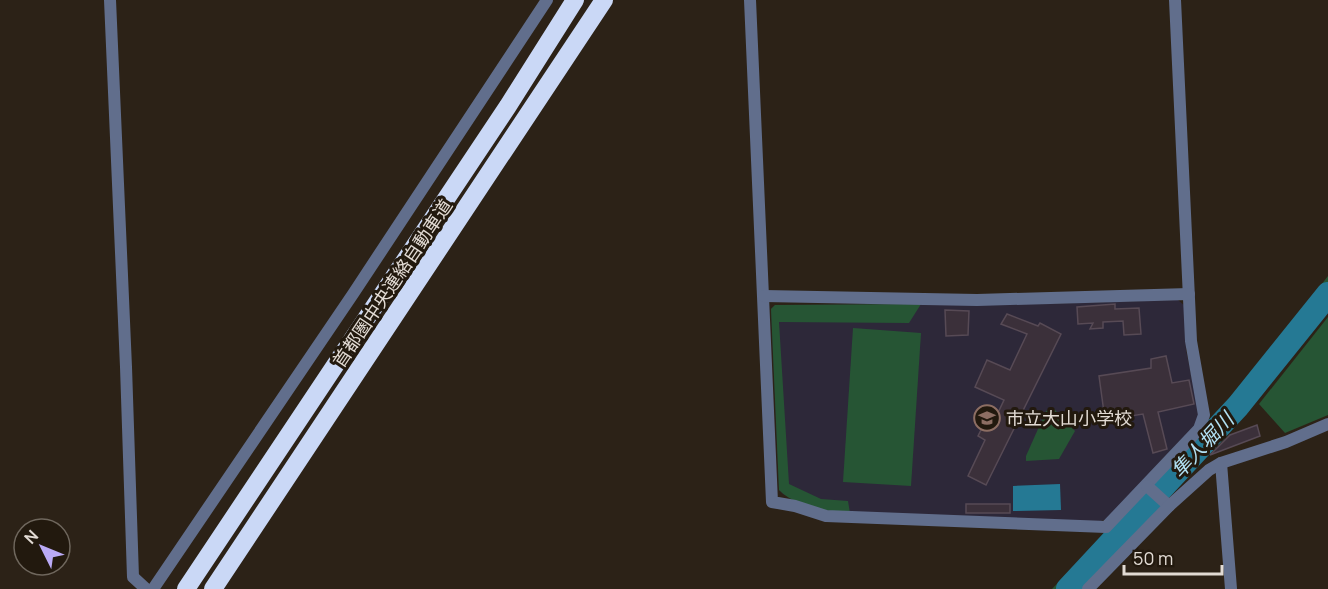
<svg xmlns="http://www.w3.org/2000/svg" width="1328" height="589" font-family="Manrope,'Noto Sans JP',sans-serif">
	<rect width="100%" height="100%" fill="#2c2217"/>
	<!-- education -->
	<path fill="#2d2839" d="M1178,300l7,6 1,44 13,62 -3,12 -89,95 -16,5 -276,-14 -32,-16 -4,-4 -8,-181 4,-4 267,-1z"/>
	<!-- green -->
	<g fill="#265534">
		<path d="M1328,276v10l-85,108 -84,95 -4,-2 1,-6c61,-66 118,-134 172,-205z"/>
		<path d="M921,304l-12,19 -130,-1 10,162 32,15 27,2 2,12c-26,-2 -52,-5 -71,-23l-8,-181 4,-4z"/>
		<path d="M1328,317v98l-43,18 -26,-29z"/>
		<path d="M853,328l68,5 -10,153 -68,-4z"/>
		<path d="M1053,408l22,23 -16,28 -33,2v-5l20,-45z"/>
		<path d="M1142,495l7,5 -87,89h-10z"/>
		<path d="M1153,504l4,4 -77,81h-9z"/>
	</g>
	<!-- water -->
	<path fill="#257994" d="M1060,484l1,26 -48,1v-25z"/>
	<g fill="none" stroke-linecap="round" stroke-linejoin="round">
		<!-- river -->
		<path stroke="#257994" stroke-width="24" d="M1068,589l170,-183 90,-112"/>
	</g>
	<!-- building -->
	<g fill="#3b303a" stroke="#574a55" stroke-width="1.5">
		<path d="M1115,304v5l24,-1 2,26 -17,1 -1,-14 -20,1v6l-13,1 3,-6 -15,1 -1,-17z"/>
		<path d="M945,310l24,1 -1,24 -22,1z"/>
		<path d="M1007,314l31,12 2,-3 21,11 -75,151 -18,-9 17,-36 -7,-4 9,-18 7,3 10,-21 -29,-13 12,-27 23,10 17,-36 -26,-10z"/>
		<path d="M1166,356l6,27 17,-3 5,24 -36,8 9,37 -14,4 -10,-39 -38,6 -6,-44 52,-8v-9z"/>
		<path d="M1257,425l3,11 -50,19 20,-20z"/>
		<rect x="966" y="504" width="44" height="9"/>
	</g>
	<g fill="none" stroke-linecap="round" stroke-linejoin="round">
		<!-- minor -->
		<g stroke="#616e8c" stroke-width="12">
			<path d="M110,0l16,367 7,210 13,12"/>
			<path d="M750,0l22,502 23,4 31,10 280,11 93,-98 5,-14 -13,-74 -16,-341"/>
			<path d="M764,296l213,4 212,-6"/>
			<path d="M1221,463l10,126"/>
			<path d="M1147,486l22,20"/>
			<path d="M1088,589l81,-83 40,-36 12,-7 65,-21 42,-18"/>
		</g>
		<!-- tertiary -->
		<path stroke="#616e8c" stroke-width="12" d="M153,589l200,-295 194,-294"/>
		<!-- motorway -->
		<g stroke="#cad8f6" stroke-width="18">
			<path d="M186,589l322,-483 67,-106"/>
			<path d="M213,589l391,-589"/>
		</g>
	</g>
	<!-- icons -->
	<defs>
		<g id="school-ring" transform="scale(1.35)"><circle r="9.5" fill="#22190e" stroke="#8d6e63" stroke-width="1.5"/><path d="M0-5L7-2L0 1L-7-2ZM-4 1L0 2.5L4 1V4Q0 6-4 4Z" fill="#8d6e63"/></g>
	</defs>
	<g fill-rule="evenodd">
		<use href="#school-ring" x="987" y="418"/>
	</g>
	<g text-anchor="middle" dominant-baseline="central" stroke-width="6" stroke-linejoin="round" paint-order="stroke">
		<!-- street labels -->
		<g font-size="18" fill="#e2dbd4" stroke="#22190e">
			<text transform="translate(392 283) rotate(-56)">首都圏中央連絡自動車道</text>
		</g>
		<!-- poi labels -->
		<g font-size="18" fill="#e2dbd4" stroke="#22190e" text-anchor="start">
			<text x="1006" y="418">市立大山小学校</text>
		</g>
		<!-- water labels -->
		<g font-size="20" font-style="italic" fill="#b1e1f4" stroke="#22190e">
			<text transform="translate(1202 445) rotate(-47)">隼人堀川</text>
		</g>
	</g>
	<!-- north arrow -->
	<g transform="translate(42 547) rotate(313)"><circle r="28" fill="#22190e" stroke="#6f675d" stroke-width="1.5"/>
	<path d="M0-4.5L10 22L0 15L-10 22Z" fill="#baaaf6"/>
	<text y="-9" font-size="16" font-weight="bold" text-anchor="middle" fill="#e2dbd4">N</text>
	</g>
	<!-- scale -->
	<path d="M1124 565v9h98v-9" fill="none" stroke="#e2dbd4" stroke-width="3"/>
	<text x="1133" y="565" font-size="18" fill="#e2dbd4" stroke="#22190e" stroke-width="4.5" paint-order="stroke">50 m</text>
</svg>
